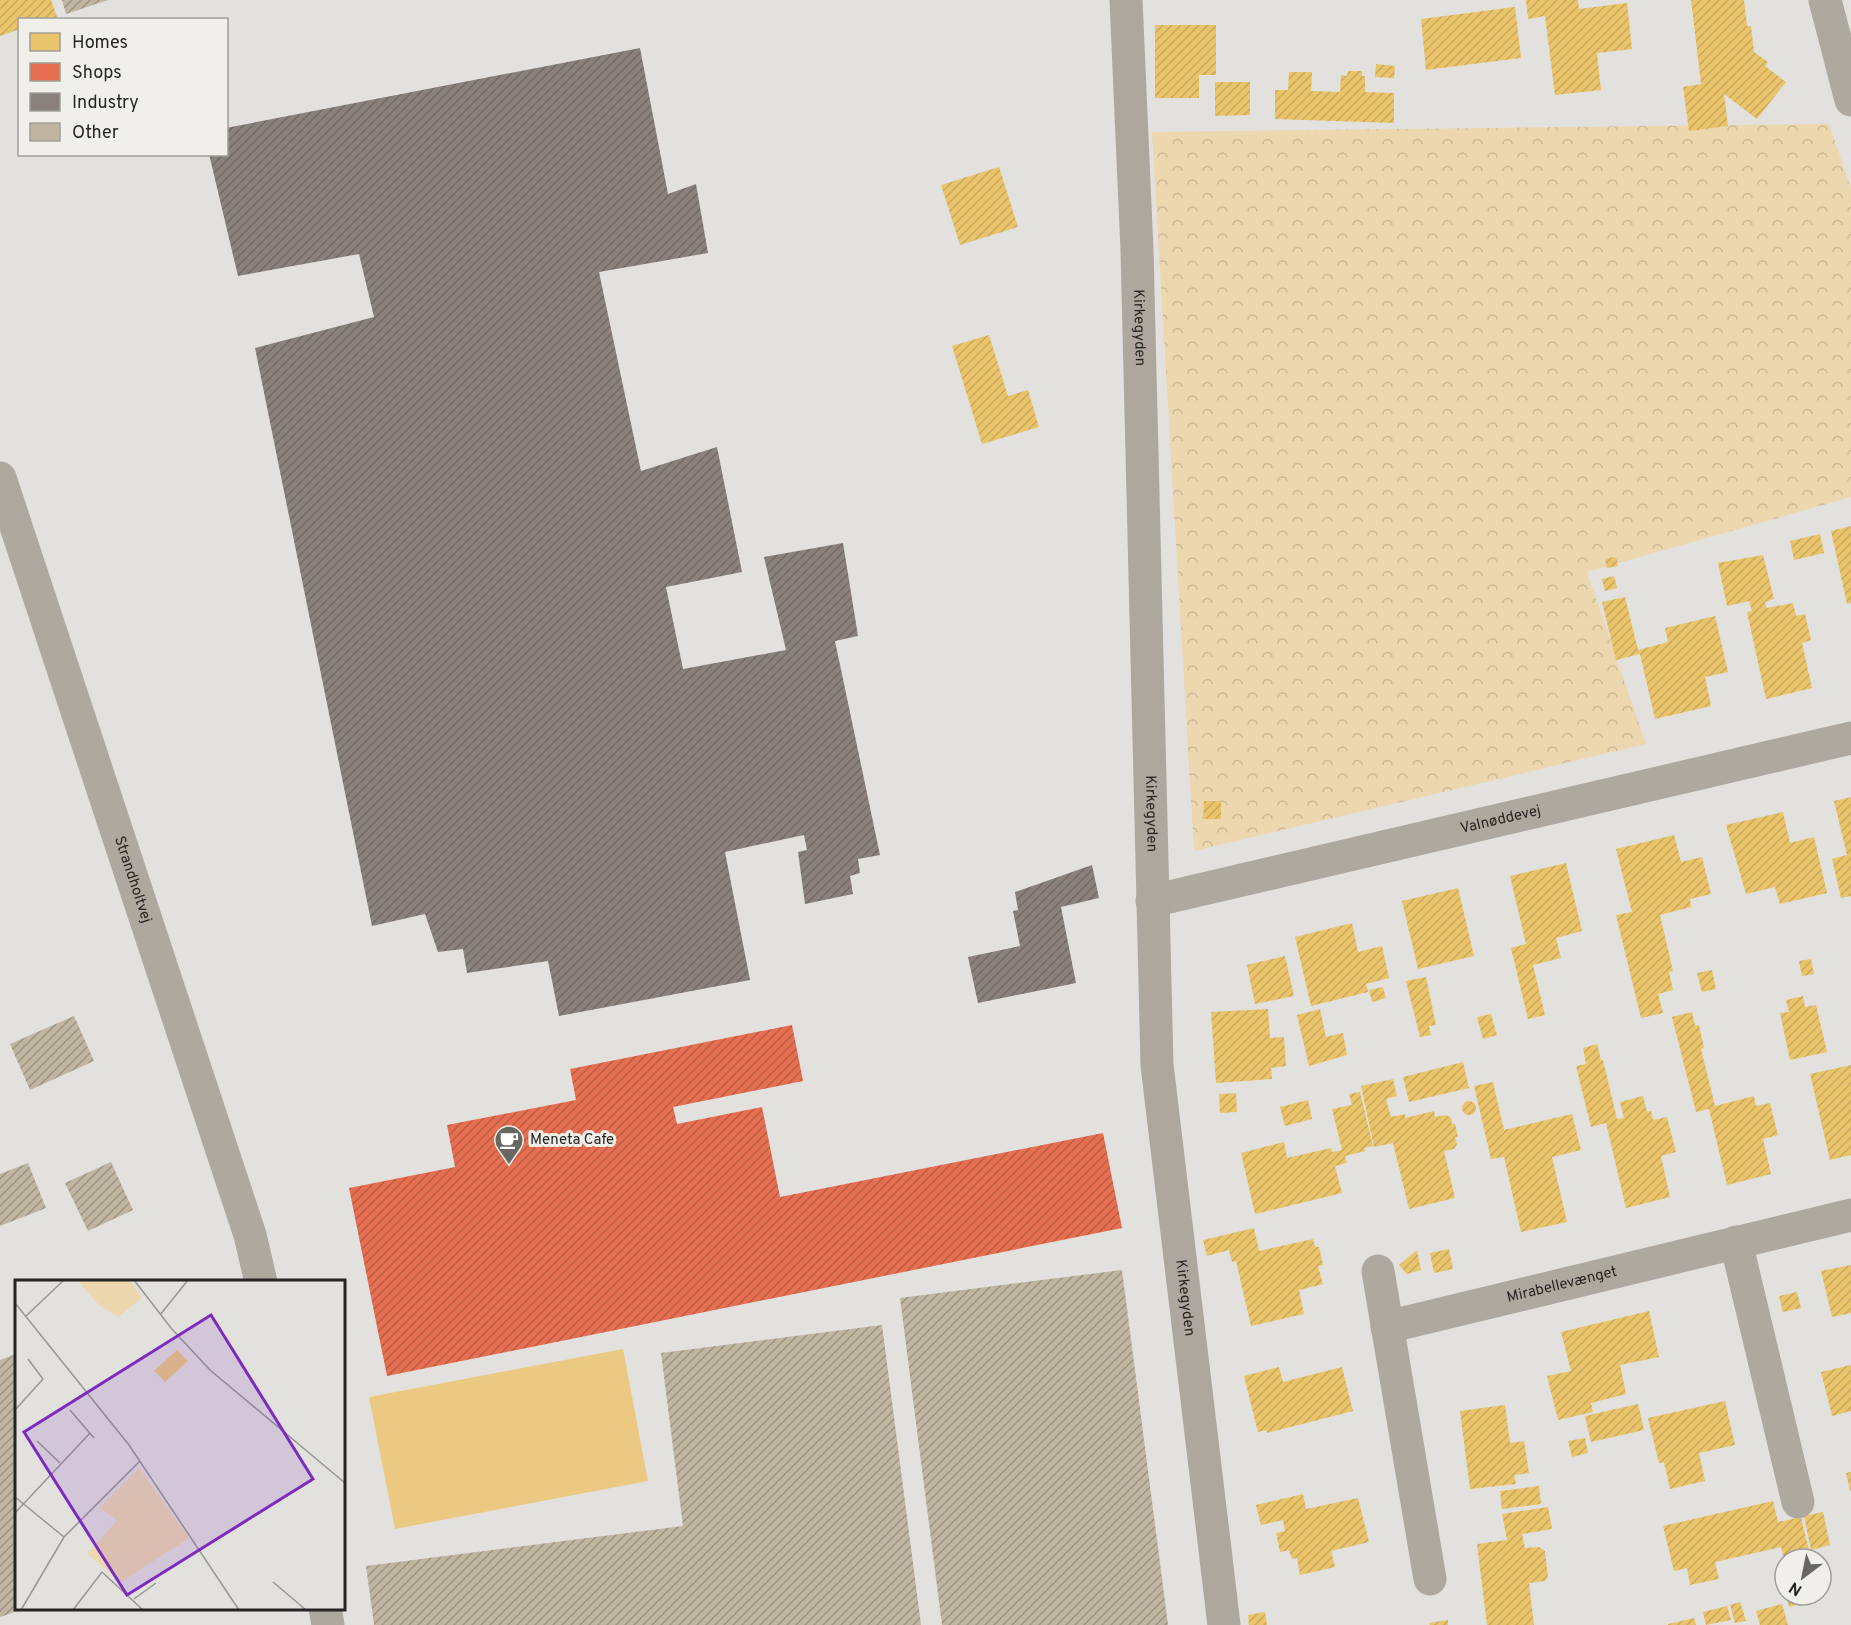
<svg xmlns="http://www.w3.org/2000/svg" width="1851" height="1625" font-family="Overpass,sans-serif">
	<defs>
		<pattern id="park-crowns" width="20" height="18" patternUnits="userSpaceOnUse" patternTransform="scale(1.5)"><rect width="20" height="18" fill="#ecd7af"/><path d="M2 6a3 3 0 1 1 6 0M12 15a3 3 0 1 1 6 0" fill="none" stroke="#cab896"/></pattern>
		<pattern id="homes-hatch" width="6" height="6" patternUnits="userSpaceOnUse" patternTransform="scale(1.5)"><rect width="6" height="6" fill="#e9c46a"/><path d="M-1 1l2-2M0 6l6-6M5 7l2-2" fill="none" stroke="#c8a85c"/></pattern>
		<pattern id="shops-hatch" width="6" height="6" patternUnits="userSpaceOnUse" patternTransform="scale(1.5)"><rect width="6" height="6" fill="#e76f51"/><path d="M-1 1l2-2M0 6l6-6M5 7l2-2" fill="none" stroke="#bb5b43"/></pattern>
		<pattern id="industry-hatch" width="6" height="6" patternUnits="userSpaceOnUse" patternTransform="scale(1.5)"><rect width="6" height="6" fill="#8a817c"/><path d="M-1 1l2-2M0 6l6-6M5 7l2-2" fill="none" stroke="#716965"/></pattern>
		<pattern id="building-hatch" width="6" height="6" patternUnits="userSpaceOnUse" patternTransform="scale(1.5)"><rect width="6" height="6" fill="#bfb5a0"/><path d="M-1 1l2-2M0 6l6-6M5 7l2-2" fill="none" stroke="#9b9382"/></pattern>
	</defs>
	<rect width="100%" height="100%" fill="#e3e1de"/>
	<!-- park -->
	<path fill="url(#park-crowns)" d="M1829,124l22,64v309l-264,75 59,172 -452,107 -42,-719z"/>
	<!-- water -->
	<path fill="#ecc982" d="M623,1349l25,132 -253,48 -26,-132z"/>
	<!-- homes -->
	<g fill="url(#homes-hatch)">
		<path d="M0,0h51l6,17 -7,3h-30v9l-20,7z"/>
		<path d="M1526,0h52l1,9 48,-6 5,46 -35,4 4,37 -46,5 -10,-79 -17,3z"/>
		<path d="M1691,0h53l3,26h4l3,26 14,10 -3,4 21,16 -29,37 -33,-25 4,32 -39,5 -6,-44 18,-3z"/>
		<path d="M1515,7l6,51 -95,12 -5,-51z"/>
		<path d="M1155,25h61v50h-17v23h-44z"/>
		<path d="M1376,64l19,2 -1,12 -19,-1z"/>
		<path d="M1348,71h14v5h3v16l29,1v30l-119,-4v-29h13l1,-18h23l-1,19 29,1 1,-17 6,1z"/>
		<path d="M1215,82h35v33l-35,1z"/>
		<path d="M999,167l19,60 -58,18 -19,-60z"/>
		<path d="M989,335l19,61 20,-6 11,37 -57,17 -30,-98z"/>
		<path d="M1851,526v77l-4,1 -16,-73z"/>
		<path d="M1820,534l4,19 -30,7 -4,-19z"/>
		<path d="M1763,555l11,44 -9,3 2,6 26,-5 3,13 9,-2 6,26 -9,3 10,45 -46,11 -19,-87 5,-1 -3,-10 -22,5 -9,-43z"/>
		<path d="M1615,557l3,9 -11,2 -2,-9z"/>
		<path d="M1614,576l3,12 -12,3 -3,-12z"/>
		<path d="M1625,597l13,53 30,-8 -3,-14 50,-12 13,56 -23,5 6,29 -56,13 -15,-65 -24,6 -14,-58z"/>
		<path d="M1851,797v99l-10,2 -9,-39 15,-4 -13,-54z"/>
		<path d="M1204,801h17v18h-18z"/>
		<path d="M1783,812l7,31 24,-6 13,56 -47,11 -5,-17 -29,7 -20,-69z"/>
		<path d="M1674,835l7,27 21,-5 9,37 -21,5 1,8 -31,8 13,56 -4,1 4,18 -15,4 5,19 -22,5 -25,-103 16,-3 -16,-63z"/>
		<path d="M1566,863l16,68 -26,7 5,20 -28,7 12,50 -17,4 -17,-71 15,-4 -16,-68z"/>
		<path d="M1458,888l16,68 -56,13 -16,-68z"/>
		<path d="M1352,923l6,29 24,-6 7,32 -23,6 2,8 -57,14 -16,-69z"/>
		<path d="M1285,956l9,40 -39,8 -8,-39z"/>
		<path d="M1811,959l3,15 -12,2 -3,-15z"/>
		<path d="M1712,970l4,19 -14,3 -5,-19z"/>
		<path d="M1426,977l10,48 -7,1 2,9 -11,2 -14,-56z"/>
		<path d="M1383,987l3,11 -14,4 -3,-12z"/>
		<path d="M1803,996l2,11 11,-2 11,47 -37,8 -10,-47 9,-1 -3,-12z"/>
		<path d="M1268,1009l2,29 14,-1 2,29 -15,2 1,11 -56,4 -5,-71z"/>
		<path d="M1320,1009l6,28 17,-4 4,22 -38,11 -12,-51z"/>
		<path d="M1692,1012l3,14 4,-1 5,23 -3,1 14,57 39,-10 2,10 14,-3 8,32 -15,4 8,35 -44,11 -18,-76 -13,3 -24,-95z"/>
		<path d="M1491,1014l6,21 -14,4 -6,-22z"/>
		<path d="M1597,1044l4,16h2l14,59 7,-1 -4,-16 23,-6 4,16 4,-1 2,9 14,-3 9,35 -15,4 9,41 -44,11 -20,-85 -15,4 -15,-61 10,-2 -3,-16z"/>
		<path d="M1463,1062l6,26 -60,14 -6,-25z"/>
		<path d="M1851,1065v90l-21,5 -20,-86z"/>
		<path d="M1393,1079l4,17 -11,3 5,18 14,-3v4l29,-7 1,6 11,-2 5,3 1,6h3l3,13h-3l2,7 -3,5 -10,2 11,47 -46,11 -16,-66 -19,4 -13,-61z"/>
		<path d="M1493,1082l11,48 68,-16 9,36 -29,7 15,65 -46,10 -17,-75 -13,2 -17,-73z"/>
		<path d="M1360,1092l13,54 -9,2 1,3 -20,5 2,7 -12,3 7,27 -87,21 -14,-61 43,-11 3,16 44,-10 1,4 10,-2 -10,-41 20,-4 -3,-11z"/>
		<path d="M1236,1093l1,19 -17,1 -1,-19z"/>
		<path d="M1308,1100l4,19 -27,7 -5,-19z"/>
		<circle cx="1469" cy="1108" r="7"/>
		<path d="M1254,1228l5,23 54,-12 2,8h4l4,18 -5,1 5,18 -24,6 5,24 -53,12 -15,-65 -4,1 -3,-12 -22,6 -4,-16z"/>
		<path d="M1449,1249l4,20 -19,4 -4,-20z"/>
		<path d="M1417,1250l4,20 -14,4 -8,-9z"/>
		<path d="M1851,1265v48l-19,4 -11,-46z"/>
		<path d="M1797,1292l4,16 -18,4 -4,-16z"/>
		<path d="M1649,1311l10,46 -39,8 6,29 -35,9 2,9 -35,8 -11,-44 24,-5 -10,-39z"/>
		<path d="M1851,1365v46l-19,5 -11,-44z"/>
		<path d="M1279,1367l4,15 59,-15 11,44 -86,22 -1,-3 -8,2 -14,-56z"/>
		<path d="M1725,1401l10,44 -36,8 6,28 -35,8 -6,-27 -5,1 -11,-45z"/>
		<path d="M1638,1404l6,26 -53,12 -6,-26z"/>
		<path d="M1505,1405l5,38 14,-2 5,32 -15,2 2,9 -46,5 -10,-78z"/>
		<path d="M1585,1438l3,15 -16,4 -4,-16z"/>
		<path d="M1851,1472v19h-1l-4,-18z"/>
		<path d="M1539,1486l2,18 -39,5 -2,-18z"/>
		<path d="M1303,1494l3,15 52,-11 11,44 -38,9 4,16 -35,8 -3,-17 -5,1 -3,-9 -9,2 -4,-19 9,-2 -2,-11 -22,5 -5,-20z"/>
		<path d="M1773,1501l5,21 23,-5 10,42h-27l-3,-12 -66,15 4,17 -29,6 -3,-17 -13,3 -11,-45z"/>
		<path d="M1548,1507l4,22 -30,5 3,14 14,-1 6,4 3,26 -3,4 -16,2 5,42h-47l-10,-81 30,-4 -5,-26z"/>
		<path d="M1823,1512l7,33 -19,5 -7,-34z"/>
		<path d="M1786,1595h15l2,8 -14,4z"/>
		<path d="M1740,1602l6,19 -11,2 -5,-18z"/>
		<path d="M1782,1604l6,21h-28l-4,-14z"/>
		<path d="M1727,1606l4,14 -25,5 -3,-13z"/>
		<path d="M1265,1612l2,13h-18l-1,-10z"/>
		<path d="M1694,1618l2,7h-28v-1z"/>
		<path d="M1448,1620v5h-18l-1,-2z"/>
	</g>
	<!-- shops -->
	<path fill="url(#shops-hatch)" d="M792,1025l11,56 -130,26 4,17 85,-17 18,90 323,-64 19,95 -735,148 -38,-188 106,-21 -8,-42 129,-25 -6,-31z"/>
	<!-- industry -->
	<g fill="url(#industry-hatch)">
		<path d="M640,48l28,146 28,-10 12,69 -109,19 42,199 76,-24 25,125 -76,15 17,82 103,-19 -22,-93 79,-14 15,93 -23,5 45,214 -22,4 2,14 -10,3 3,18 -48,10 -7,-52 9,-2 -3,-15 -79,17 25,128 -191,36 -11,-55 -81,12 -4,-24 -25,3 -13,-38 -53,12 -117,-578 119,-31 -15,-63 -121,22 -29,-122h17v-26z"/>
		<path d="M1092,865l7,33 -38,9 15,76 -98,20 -10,-46 52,-11 -7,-35 5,-1 -3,-18z"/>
	</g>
	<!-- building -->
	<g fill="url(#building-hatch)">
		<path d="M62,0h46l-42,14z"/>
		<path d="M74,1016l20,45 -64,29 -20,-46z"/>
		<path d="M111,1162l22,48 -45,21 -23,-48z"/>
		<path d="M28,1163l18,45 -46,18v-52z"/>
		<path d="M1122,1270l46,355h-226l-42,-327z"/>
		<path d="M882,1325l39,300h-547l-8,-59 317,-40 -22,-173z"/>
		<path d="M16,1354v254l8,1 -24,8v-257z"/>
	</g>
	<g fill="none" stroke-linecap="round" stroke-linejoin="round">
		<!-- street -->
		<g stroke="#ada99f" stroke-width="33">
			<path d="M1825,0l26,100"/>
			<path id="s1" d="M0,478l250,757 11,47"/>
			<path id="s2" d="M1152,901l699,-163"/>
			<path d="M1736,1242l62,260"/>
			<path d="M1378,1271l52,308"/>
			<path id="s3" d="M1387,1327l464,-112"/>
			<path d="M325,1608l3,17"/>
		</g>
		<!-- secondary -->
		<path stroke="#ada79d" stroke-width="33" id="s4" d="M1126,0l11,250 20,815 67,560"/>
	</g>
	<!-- icons -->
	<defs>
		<g id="cafe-pin" transform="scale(1.5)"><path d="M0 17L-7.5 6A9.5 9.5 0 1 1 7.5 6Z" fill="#686764" stroke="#f1efea"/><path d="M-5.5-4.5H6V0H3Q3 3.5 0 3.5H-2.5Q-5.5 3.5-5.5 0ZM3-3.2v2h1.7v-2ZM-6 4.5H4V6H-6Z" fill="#fff"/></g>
	</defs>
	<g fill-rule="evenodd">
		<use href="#cafe-pin" x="509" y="1140"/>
	</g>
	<g text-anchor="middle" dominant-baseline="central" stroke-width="6" stroke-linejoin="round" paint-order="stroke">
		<!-- street labels -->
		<g font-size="15" fill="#262523" stroke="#f1efea">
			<text stroke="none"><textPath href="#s4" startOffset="328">Kirkegyden</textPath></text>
			<text stroke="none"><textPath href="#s4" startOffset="814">Kirkegyden</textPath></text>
			<text stroke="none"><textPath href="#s2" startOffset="358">Valnøddevej</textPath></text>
			<text stroke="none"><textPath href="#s1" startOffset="423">Strandholtvej</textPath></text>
			<text stroke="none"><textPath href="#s3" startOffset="180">Mirabellevænget</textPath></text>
			<text stroke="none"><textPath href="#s4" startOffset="1300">Kirkegyden</textPath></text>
		</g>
		<!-- poi labels -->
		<g font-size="15" fill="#262523" stroke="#f1efea" text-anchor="start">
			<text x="530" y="1140">Meneta Cafe</text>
		</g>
	</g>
	<!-- overview -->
	<g transform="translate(15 1280)">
		<rect width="330" height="330" fill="#e3e1de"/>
		<path d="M62,0h52l13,18 -24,19 -19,-12z" fill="#ecd7af"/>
		<path d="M124,188l50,70 -68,44 -34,-28 30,-33 -17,-13z" fill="#ecd7af"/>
		<path d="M162,70l11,11 -23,21 -11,-11z" fill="#ecc982"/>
		<path fill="none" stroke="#979693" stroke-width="1.5" d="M119,0l37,48 39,42 135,113M0,23l114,142 110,165M145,35l28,-35M11,36l38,-36M0,130l28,-31 -15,-20M55,130l24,28M22,161l23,22M0,217l49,40M0,233l75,-80M258,302l33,28M119,319l22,-16M6,330l43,-73 76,-76M58,330l29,-38 41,38"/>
		<path fill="#7b2cbf" fill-opacity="0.15" stroke="#7b2cbf" stroke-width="3" d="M196,35l102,164 -186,116 -103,-163z"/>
		<rect width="330" height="330" fill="none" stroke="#262523" stroke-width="3"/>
	</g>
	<!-- legend -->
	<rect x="18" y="18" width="210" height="138" fill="#f1efea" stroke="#a09e9a" stroke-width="1.5"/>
	<rect x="30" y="33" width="30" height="18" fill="#e9c46a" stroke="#a09e9a" stroke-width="1.5"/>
	<text x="72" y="48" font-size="18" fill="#262523">Homes</text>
	<rect x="30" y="63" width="30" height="18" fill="#e76f51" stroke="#a09e9a" stroke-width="1.5"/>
	<text x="72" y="78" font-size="18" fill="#262523">Shops</text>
	<rect x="30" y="93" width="30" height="18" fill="#8a817c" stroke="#a09e9a" stroke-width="1.5"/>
	<text x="72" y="108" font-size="18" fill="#262523">Industry</text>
	<rect x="30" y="123" width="30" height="18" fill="#bfb5a0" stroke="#a09e9a" stroke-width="1.5"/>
	<text x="72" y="138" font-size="18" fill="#262523">Other</text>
	<!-- north arrow -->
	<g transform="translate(1803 1577) rotate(212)"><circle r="28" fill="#f1efea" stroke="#a09e9a" stroke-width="1.5"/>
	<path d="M0-4.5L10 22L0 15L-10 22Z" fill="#686764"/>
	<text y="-9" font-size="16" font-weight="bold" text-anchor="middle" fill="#262523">N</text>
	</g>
</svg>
